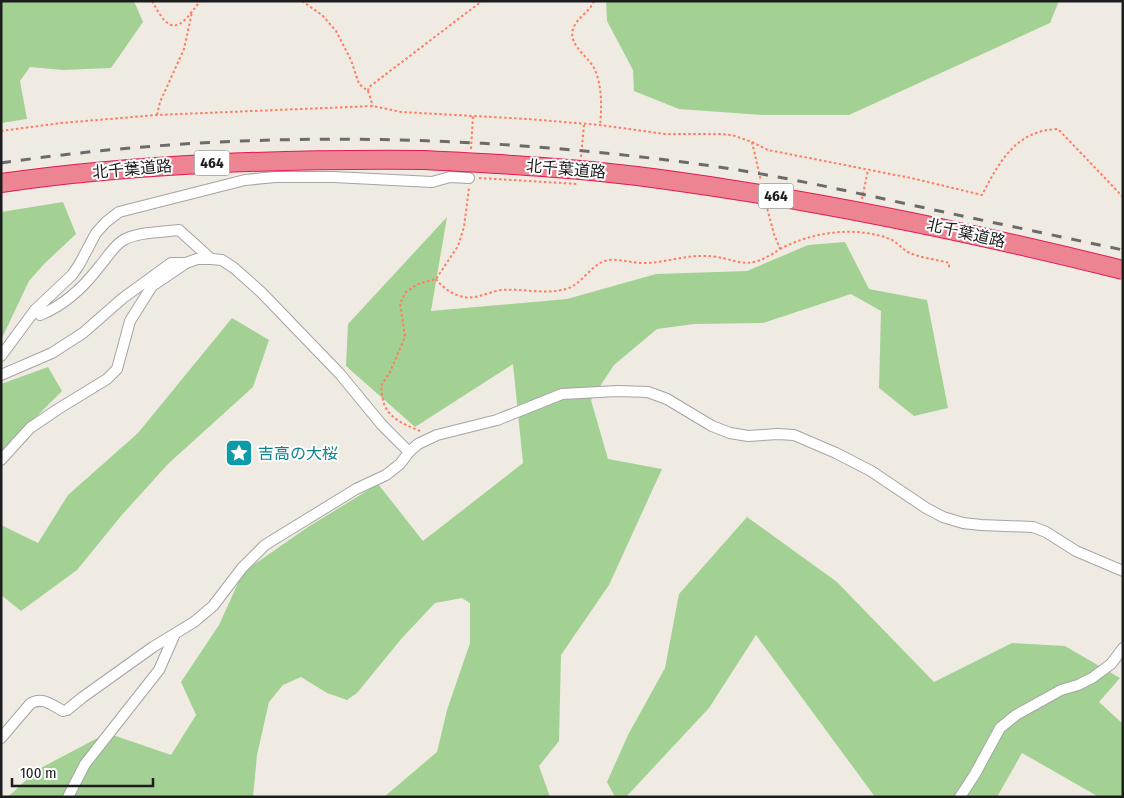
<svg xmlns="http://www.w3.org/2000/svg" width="1124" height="798" font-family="'Fira Sans Condensed','Noto Sans JP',sans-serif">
	<rect width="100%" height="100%" fill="#efebe2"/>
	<!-- forest -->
	<g fill="#a3d194">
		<path d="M1,1h133l9,21 -32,46 -48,2 -33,-3 -10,14 7,38 -26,4z"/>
		<path d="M606,1h453l-9,22 -201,92h-87l-83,-6 -45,-18 -1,-21 -26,-49z"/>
		<path d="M63,202l13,32 -32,30 -15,17 -28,59v-128z"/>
		<path d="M447,217l-16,94 136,-12 89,-25 91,-3 61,-26 37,-3 24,47 58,11 21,108 -34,8 -35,-28 2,-77 -30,-17 -88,29 -69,1 -37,5 -43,36 -23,35 17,59 54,10 -53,116 -48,70 -2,86 -20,25 11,31h-166l53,-45 10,-42 23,-67v-40l-8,-5 -27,5 -33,35 -45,55 -10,7 -20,-7 -26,-16 -18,8 -14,17 -12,53 -4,42h-245l29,-27 70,-37 64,22 25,-40 -15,-33 38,-57 24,-53 65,-45 70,-43 45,57 100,-78 -10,-99 -98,63 -69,-61 2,-42z"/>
		<path d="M232,318l37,22 -16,47 -85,77 -47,52 -44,54 -56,41 -20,-16v-70l37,18 30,-48 70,-62z"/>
		<path d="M48,367l14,24 -61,61v-68z"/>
		<path d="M747,517l90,65 97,100 78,-39 53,3 55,32 -21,24 24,22v73h-24l-77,-44 -25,44h-122l-119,-162 -47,73 -83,89h-11l-8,-15 21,-47 37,-67 14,-74z"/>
	</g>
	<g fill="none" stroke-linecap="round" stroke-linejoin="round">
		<!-- street casing -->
		<g stroke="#a4a4a4" stroke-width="12">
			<g id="street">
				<path d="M211,259l-32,-29c-16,2 -44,2 -57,11 -9,6 -16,18 -23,26 -16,21 -34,38 -59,48l-5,-5 37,-35 7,-10 17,-32 10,-11 13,-10 126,-32 30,-3h59l98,5 18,-5 19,1"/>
				<path d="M1,356l34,-46"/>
				<path d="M1,375l51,-22 31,-20 40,-35 48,-35h15"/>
				<path d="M1,460l29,-32 28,-19 49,-30 10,-10 13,-48 22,-35 34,-23 11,-4h14l11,1 12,8 27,24 79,82 42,51 27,27"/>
				<path d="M1,738l29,-34c12,-8 22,1 33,7l4,-1 16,-13 70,-50 41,-25 19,-16 29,-38 23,-23 91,-56 30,-14 14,-11 9,-12 9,-8 19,-9 60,-15 65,-26 56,-3 30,1 19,7 45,27 18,7 18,3 30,-2 16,1 42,18 35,18 55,37 17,9 20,6 18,2 52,2 13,5 30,19 47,20"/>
				<path d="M68,797l17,-33 74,-94 15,-34"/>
				<path d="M960,797l15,-23 25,-46 16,-13 45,-25 17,-5 14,-7 19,-14 12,-16"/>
			</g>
		</g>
		<!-- highway casing -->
		<g stroke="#e31953" stroke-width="20">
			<path id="highway" d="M1,183c140,-20 281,-24 422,-23"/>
		</g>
		<!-- path -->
		<g stroke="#ff7c63" stroke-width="2" stroke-dasharray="2.5 2.5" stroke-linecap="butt">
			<path d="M152,1c19,36 27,29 48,0"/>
			<path d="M302,1l20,14 14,16 15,29 8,24 9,7 5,15"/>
			<path d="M594,1c-4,11 -17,16 -21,28 -5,16 14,26 21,39 8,16 8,39 6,57"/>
			<path d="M368,91l1,-4 113,-86"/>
			<path d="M157,115l3,-13 24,-53 8,-37"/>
			<path d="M1,131l60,-8 96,-8 216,-9 28,6 127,7 72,6 65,9h56l11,1 20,7 9,39"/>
			<path d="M752,142l16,8 143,28 71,17c17,-33 34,-65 76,-66l65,68"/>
			<path d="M471,149l2,-33"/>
			<path d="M581,157l3,-32"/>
			<path d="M479,178l99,6"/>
			<path d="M862,199l6,-29"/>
			<path d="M780,249c32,-17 77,-24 112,-9 6,3 10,9 16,12 11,6 28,7 41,11v6"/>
			<path d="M436,279c6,8 14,14 24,17 14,5 28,-4 41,-6 21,-2 43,5 65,-1 16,-4 26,-27 43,-29 12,-1 23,3 35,3 19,0 37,-7 57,-7 38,-1 40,20 79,-7l-6,-15 -7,-26"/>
			<path d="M420,431c-12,-5 -29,-11 -35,-25 -3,-6 -3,-14 -4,-20l9,-14 15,-35 -5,-34 6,-11 12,-8 18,-5 22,-33 6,-19 5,-39"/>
			<path d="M1123,440v23"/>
		</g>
		<!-- street -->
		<use href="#street" stroke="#fff" stroke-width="10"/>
		<!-- highway -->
		<use href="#highway" stroke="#ec8492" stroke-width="18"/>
		<!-- rail -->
		<path stroke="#6b6b6b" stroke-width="3" stroke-dasharray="10 10" stroke-linecap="butt" d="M1,163c233,-34 471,-30 704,2 79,11 156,29 234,46 61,13 123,26 184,39"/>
		<!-- highway-bridge casing -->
		<g stroke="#e31953" stroke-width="20" stroke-linecap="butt">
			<path id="highway-bridge" d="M423,160c79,4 159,8 237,19 156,21 310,53 463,91"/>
		</g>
		<!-- highway-bridge -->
		<use href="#highway-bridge" stroke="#ec8492" stroke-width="18"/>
	</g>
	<!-- icons -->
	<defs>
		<g id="sight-square" transform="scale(1.4375)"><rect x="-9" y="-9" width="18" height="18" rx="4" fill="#0f9aa8" stroke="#fff"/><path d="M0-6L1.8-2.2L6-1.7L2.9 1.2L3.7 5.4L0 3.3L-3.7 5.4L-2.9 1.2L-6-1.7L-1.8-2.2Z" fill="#fff"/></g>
	</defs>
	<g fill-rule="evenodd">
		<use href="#sight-square" x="239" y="453"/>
	</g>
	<g text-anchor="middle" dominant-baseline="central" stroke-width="4" stroke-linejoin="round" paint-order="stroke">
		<!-- shield labels -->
		<g fill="#fff" stroke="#616161" stroke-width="1">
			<rect x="194.5" y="150.5" width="35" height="25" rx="4"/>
			<rect x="758.5" y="183.5" width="35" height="25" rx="4"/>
		</g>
		<g font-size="15" font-weight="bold" fill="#1d1d1d">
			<text x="212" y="163">464</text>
			<text x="776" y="196">464</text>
		</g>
		<!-- street labels -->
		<g font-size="16" fill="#1d1d1d" stroke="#fff">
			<text transform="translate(132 169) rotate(-5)">北千葉道路</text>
			<text transform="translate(566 169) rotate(5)">北千葉道路</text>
			<text transform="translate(966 233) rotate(13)">北千葉道路</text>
		</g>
		<!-- culture labels -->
		<g font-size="16" fill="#0d838f" stroke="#fff" text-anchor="start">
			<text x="258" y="453">吉高の大桜</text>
		</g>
	</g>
	<!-- border -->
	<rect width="1124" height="798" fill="none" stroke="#1d1d1d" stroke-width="5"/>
	<!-- scale -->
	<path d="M12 778v8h141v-8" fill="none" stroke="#1d1d1d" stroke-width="2.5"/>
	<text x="20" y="778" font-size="15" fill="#1d1d1d" stroke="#ffffff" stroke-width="4" paint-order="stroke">100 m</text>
</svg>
